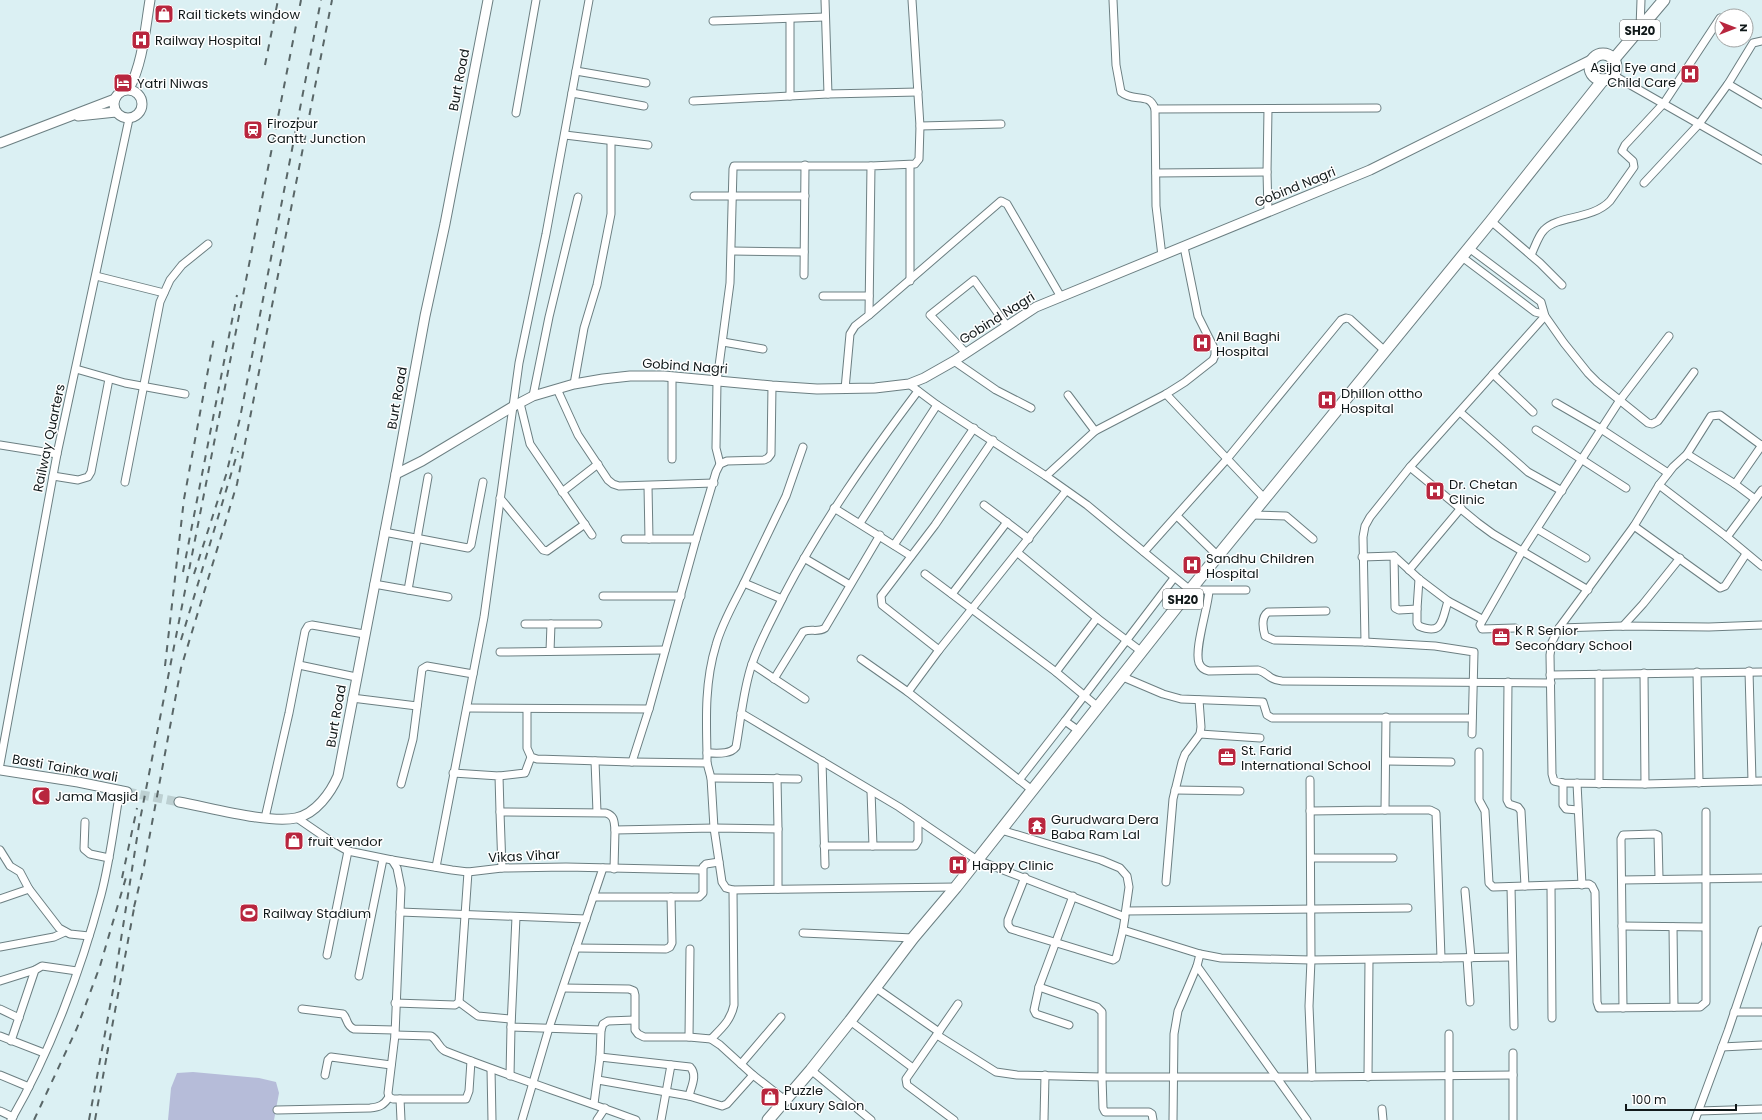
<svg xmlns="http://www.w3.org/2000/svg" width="1762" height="1120" font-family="Poppins,sans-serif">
	<rect width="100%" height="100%" fill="#dbf0f3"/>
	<!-- water -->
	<path fill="#b6bcd9" d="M193,1072l66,6 17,4 3,11 -5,27h-106l3,-32 6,-15z"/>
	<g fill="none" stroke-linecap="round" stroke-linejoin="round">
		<!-- tertiary-tunnel -->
		<path stroke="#bdd0d2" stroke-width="9" stroke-dasharray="9 4.5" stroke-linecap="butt" d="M127,792l52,10"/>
		<!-- minor casing -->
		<g stroke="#6c7f82" stroke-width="9">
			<g id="minor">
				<path d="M825,0l3,94 90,-2"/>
				<path d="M1113,0l3,65 5,27c13,11 28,-1 34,17l1,97 6,50"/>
				<path d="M713,21l112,-4"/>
				<path d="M1640,28l1,-28"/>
				<path d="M576,71l70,12"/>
				<path d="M1613,75l149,85"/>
				<path d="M1728,84l34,20"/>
				<path d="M572,93l72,13"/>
				<path d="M790,96v-77"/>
				<path d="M693,101l135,-7"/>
				<path d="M1155,109l222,-1"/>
				<path d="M1268,109l-1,63 1,40"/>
				<path d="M516,113l20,-113"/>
				<path d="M920,126l81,-2"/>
				<path d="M565,135l83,10"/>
				<path d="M910,165v116"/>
				<path d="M1156,173l111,-1"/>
				<path d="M1644,183l55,-59 29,-40 25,-41 9,-2"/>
				<path d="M694,196h111"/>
				<path d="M1491,221l49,42 22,22"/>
				<path d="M1469,248l72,54 4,14 19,27 24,30 9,9 51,41 4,1 6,-3 36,-49"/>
				<path d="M732,251l72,1"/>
				<path d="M1531,255c4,-8 7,-19 13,-25 14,-15 48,-10 66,-29l24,-34 -1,-6 -11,-10 3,-6 39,-42 56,-85"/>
				<path d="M1462,257l73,55 8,2"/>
				<path d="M804,275l1,-110"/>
				<path d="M96,276l68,17"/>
				<path d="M823,296h46"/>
				<path d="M869,315l132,-114 6,3 54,93"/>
				<path d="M723,342l40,7"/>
				<path d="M966,353l-36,-38 44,-35 33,46"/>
				<path d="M954,361l42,29 35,18"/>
				<path d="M76,369l49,14 60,11"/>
				<path d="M1493,374l40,38"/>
				<path d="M672,377v82"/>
				<path d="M574,384l10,-56 13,-43 14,-71v-73"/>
				<path d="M909,384l28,21 109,71 41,29 103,85h56"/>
				<path d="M557,389l21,46 30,45 5,4 6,2 95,-3"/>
				<path d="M845,389l5,-55 5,-8 14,-11 2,-149 44,-2 4,-5 1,-33 -8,-126"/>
				<path d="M1166,394l99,105"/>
				<path d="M1068,395l27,36"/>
				<path d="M533,396l16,-79 29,-120"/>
				<path d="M520,403l10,41 62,91"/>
				<path d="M1556,403l45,26 67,44"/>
				<path d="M1460,412l68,60 34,19"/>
				<path d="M1536,430l90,58"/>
				<path d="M0,445l57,9"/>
				<path d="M1761,445l-41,-30 -9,1 -24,38 -14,13 -14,18 -25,41 -75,102 -7,14 -2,13 2,119 2,7 9,2 82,1 117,-3"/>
				<path d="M1687,454l48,30 20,15"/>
				<path d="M720,464l-4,-16 1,-67 13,-98 3,-114 1,-3h137"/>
				<path d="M1410,467l68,56 15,11 95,56"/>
				<path d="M53,476l25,4 10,-3 3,-5 18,-93"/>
				<path d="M1046,476l49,-45 71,-37 19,-12 28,-22 2,-5v-5l-17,-34 -14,-69"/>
				<path d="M125,482l35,-180 10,-22 12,-15 26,-21"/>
				<path d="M1735,484l27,-39"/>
				<path d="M1659,485l68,52 35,29"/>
				<path d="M648,486l1,53"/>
				<path d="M562,492l36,-28"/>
				<path d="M500,498l43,52 4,1 38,-27"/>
				<path d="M984,505l45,34"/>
				<path d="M834,508l77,48"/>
				<path d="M1252,515l34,1 27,23"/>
				<path d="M1177,516l41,40"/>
				<path d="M860,523l77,-118"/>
				<path d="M1634,526l86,62 5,-2 21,-32"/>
				<path d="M1537,529l49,29"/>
				<path d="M384,532l84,16 3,-3 12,-63"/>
				<path d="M1727,537l35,-47"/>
				<path d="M625,539h71"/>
				<path d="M894,545l80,-117"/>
				<path d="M1144,552l83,-93 114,-139 5,-2 4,1 35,32"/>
				<path d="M1018,553l79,65 45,34"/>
				<path d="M1394,556l1,52 4,2 18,-1 2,-30"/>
				<path d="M1362,557l32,-1 25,23 29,22 34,18"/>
				<path d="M804,558l46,27"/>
				<path d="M1409,570l52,-62"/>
				<path d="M925,574l131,98 42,35"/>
				<path d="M744,583l42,-87 17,-49"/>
				<path d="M374,584l74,13"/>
				<path d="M408,590l20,-113"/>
				<path d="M1209,591c-1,17 -15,58 -10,72 2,5 5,7 10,8l49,-1c11,3 10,10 24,11l269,2"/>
				<path d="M952,594l55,-72"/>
				<path d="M603,596h78"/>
				<path d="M1417,609v14l2,3c24,10 23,-6 29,-25"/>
				<path d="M1326,611l-58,1c-7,5 -5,17 -3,24l9,4 91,2 -2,-105 2,-11 5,-9 40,-50 135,-151"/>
				<path d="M525,624h73"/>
				<path d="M1623,626l20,-22 37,-46"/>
				<path d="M1515,628l-33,1 -2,-4 43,-75 97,-150 49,-64"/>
				<path d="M1559,628l64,-2 86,1 53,-2"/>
				<path d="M1365,642l70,4 39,6 -2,82"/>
				<path d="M939,650l-57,-45 -1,-9 54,-71 58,-85"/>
				<path d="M550,651l1,-27"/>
				<path d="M500,652l165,-2"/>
				<path d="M861,659l47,33 124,98"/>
				<path d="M752,664l53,35"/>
				<path d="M299,665l57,12"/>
				<path d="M1749,671l3,110"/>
				<path d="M1056,672l41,-54"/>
				<path d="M1697,672l2,111"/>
				<path d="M1644,673l1,111"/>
				<path d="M1550,675l212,-3"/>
				<path d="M1123,677l40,17 18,5 82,3 4,13 5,3h200"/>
				<path d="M774,679l29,-47c7,-4 15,1 22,-4l55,-93"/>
				<path d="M1508,682l-1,118 2,4 9,3 3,4 4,75"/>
				<path d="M908,692l31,-42 127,-159"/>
				<path d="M352,698l65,8"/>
				<path d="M467,708l182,1"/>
				<path d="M527,709v39l4,9 6,2 95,3 17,-53 47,-170 20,-67 4,-8 7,-3 37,-1 4,-2 3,-4 1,-68"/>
				<path d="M741,713l158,94 78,53 148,57 -2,13 77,24 -3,12 110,154"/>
				<path d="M1079,731l-14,-10 109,-143"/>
				<path d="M1200,734l60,4"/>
				<path d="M1479,752v48l6,11 4,72 4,4 96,-3 3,2 3,6 2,110 2,6h3l98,-1 6,-5v-190"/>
				<path d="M707,753c-1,-37 -2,-72 9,-108 6,-22 18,-42 28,-62l38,16"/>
				<path d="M595,761l2,51"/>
				<path d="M822,761l3,104"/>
				<path d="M1386,761l65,1"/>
				<path d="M632,762l75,1 4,15 3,50 8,54 4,6 7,2 1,115c-3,15 -12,23 -23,34"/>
				<path d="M707,763v-10c9,0 23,2 29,-6 5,-28 7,-57 16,-83 8,-24 21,-46 32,-69 38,-73 85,-139 134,-204"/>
				<path d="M0,764l57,-310 72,-335"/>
				<path d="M453,773l46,3 1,36"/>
				<path d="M499,776l26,-3 6,-16"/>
				<path d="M711,778l87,1"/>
				<path d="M777,778l1,51"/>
				<path d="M1019,780l46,-59"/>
				<path d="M1310,780l1,180 -2,46 3,71"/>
				<path d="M1563,783v22l3,4 12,1"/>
				<path d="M1577,783l5,102"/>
				<path d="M401,784l12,-45 9,-70 5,-3 46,8"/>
				<path d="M1599,784v-110"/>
				<path d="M1175,790l65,1"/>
				<path d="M871,791l2,55"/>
				<path d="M1385,810h45l6,3 5,145"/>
				<path d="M1310,811l75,-1 1,-93"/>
				<path d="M265,818l24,-105 16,-82 3,-5 4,-1 52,9"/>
				<path d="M297,818l35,24 16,9 44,9 60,10 16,2 34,-4 64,-1 136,3"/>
				<path d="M85,822l-1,27 6,5 19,4"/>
				<path d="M1001,830l100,30 19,8 7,8 2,11 -4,28"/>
				<path d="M824,846h91l3,-5v-21"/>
				<path d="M0,850l10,16 10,6 9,17 30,39 11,6 19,2"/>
				<path d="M1311,858h82"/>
				<path d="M392,860l5,8 4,20 -6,147 -7,58 1,4 4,2h7l1,21"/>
				<path d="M436,867l48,-250 35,-254 27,-129 43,-234"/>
				<path d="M502,868l-2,-56 106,1c9,3 8,9 9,17"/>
				<path d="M614,869l1,-39 99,-2 64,1v60"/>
				<path d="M1025,877l-17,43v5l3,4 102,31 3,-2 7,-28"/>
				<path d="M1622,880l140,-2"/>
				<path d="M1166,882l7,-83 9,-37 3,-8 15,-20 1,-7 -2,-27"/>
				<path d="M1551,886l1,132"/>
				<path d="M1511,887l3,139"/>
				<path d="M733,890l223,-3"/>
				<path d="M1465,891l6,67"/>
				<path d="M593,897h106l4,-4v-26l3,-3 13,-2"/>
				<path d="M0,899l29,-10"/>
				<path d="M1126,911l282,-3"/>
				<path d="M400,912l186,7"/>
				<path d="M516,917l-5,110 90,3 -1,27"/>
				<path d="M1622,926l83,1"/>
				<path d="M1673,927l1,80"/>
				<path d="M803,933l110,5"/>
				<path d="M0,947l54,-10 11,-5"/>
				<path d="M576,948l90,1 4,-2 2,-4 -1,-46"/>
				<path d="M1200,954l21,4 90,2 201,-3"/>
				<path d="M327,955l21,-104"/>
				<path d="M1467,958l3,44"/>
				<path d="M359,976l24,-117"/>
				<path d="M0,981l35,-11"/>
				<path d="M563,988l66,1 5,2 1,4v35l3,4 6,3h45l22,2 9,6 33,30 32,25"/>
				<path d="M876,988l63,44"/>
				<path d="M459,1002l19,14 33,3"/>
				<path d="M395,1003l60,2 4,-3 9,-130"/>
				<path d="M1623,1008l-2,-169 2,-4 32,-1 3,1 1,43"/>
				<path d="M0,1009l19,9"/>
				<path d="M302,1009l41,5c5,5 3,12 11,15l40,1"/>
				<path d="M1734,1012h28"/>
				<path d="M850,1021l63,47"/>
				<path d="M1069,1025l-33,-11 -2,-4 5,-23 34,-91"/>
				<path d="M601,1030l2,-6 5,-3 26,-1"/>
				<path d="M395,1035l36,1c7,4 7,11 14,15 63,25 127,45 191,69"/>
				<path d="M937,1035l59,37 21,3 85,2v-65l-5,-5 -58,-20"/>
				<path d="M0,1036l44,17"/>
				<path d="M689,1037l1,-88"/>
				<path d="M11,1041l24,-71 7,-4 35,5"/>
				<path d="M1722,1047l40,-2"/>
				<path d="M1513,1053v67"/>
				<path d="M741,1064l40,-47"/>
				<path d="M491,1069l1,51"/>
				<path d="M811,1070l60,50"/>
				<path d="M0,1075l29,12"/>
				<path d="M325,1075l3,-15 3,-3 60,8"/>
				<path d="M510,1076l1,-49"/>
				<path d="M1368,1077l1,-117"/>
				<path d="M689,1096l33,10 5,-2 26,-29"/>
				<path d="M400,1099h66l3,-8 2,-30"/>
				<path d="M594,1104l6,-47 90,10c8,8 1,20 -1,29l-91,-16"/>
				<path d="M1382,1109l1,11"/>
				<path d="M277,1110l93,-2c10,-1 14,-3 19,-11"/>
				<path d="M0,1111l13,6"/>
				<path d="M1699,1111l63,-2"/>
				<path d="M11,1120c39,-67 70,-150 90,-225 9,-34 13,-70 19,-105"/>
				<path d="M522,1120l27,-92 54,-160"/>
				<path d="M597,1120l8,-12"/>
				<path d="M661,1120l10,-55"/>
				<path d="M954,1120l-47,-35 -1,-6 52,-75"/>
				<path d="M1044,1120l1,-45"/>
				<path d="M1153,1120l-1,-6 -3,-2h-44l-2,-4 -1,-31h210l201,-2"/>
				<path d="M1173,1120l1,-86 4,-23 19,-45"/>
				<path d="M1449,1120v-86"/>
				<path d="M1695,1120l33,-89 34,-101"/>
			</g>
		</g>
		<!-- tertiary casing -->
		<g stroke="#6c7f82" stroke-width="11">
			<g id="tertiary">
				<path d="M129,89c14,-27 16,-59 21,-89"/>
				<circle cx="128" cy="104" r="14"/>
				<path d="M78,116l38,-4"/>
				<path d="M0,143l115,-44"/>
				<path d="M396,474l26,-13 90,-54 21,-11 41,-12 29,-5 27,-3h34l108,10 45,3 58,-1 34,-4 15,-6 30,-17 82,-54 334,-137 221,-110"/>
				<path d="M0,770l78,12 49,10"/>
				<path d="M179,802c29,5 90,22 117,16 20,-4 35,-26 42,-42l58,-302 29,-158 20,-92 43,-224"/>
			</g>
		</g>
		<!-- primary casing -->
		<g stroke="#6c7f82" stroke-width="13">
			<g id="primary">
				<circle cx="1603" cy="67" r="13"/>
				<path d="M1614,59l50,-59"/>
				<path d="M768,1120l43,-50 39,-49 63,-83 43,-51 234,-297 301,-369 112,-141"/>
			</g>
		</g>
		<!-- minor -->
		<use href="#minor" stroke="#fff" stroke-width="7"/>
		<!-- tertiary -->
		<use href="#tertiary" stroke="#fff" stroke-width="9"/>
		<!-- primary -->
		<use href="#primary" stroke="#fff" stroke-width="11"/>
		<!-- rail -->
		<g stroke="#596667" stroke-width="2" stroke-dasharray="7 7" stroke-linecap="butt">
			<path d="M265,65l13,-65"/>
			<path d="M183,572l54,-277"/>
			<path d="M194,574l32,-99 14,-57 81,-418"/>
			<path d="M181,640l57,-189"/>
			<path d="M165,666l19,-167 30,-161"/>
			<path d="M122,878l15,-70"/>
			<path d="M134,907l10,-41 37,-198 56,-184 95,-484"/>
			<path d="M107,1054l28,-151"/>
			<path d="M34,1120l43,-92 23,-62 27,-92"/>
			<path d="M89,1120l24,-130 26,-165 162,-825"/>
			<path d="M95,1120l13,-71"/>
		</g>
	</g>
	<!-- icons -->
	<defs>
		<g id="shop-square" transform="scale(1)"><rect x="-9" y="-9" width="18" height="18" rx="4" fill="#b8263e" stroke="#fff"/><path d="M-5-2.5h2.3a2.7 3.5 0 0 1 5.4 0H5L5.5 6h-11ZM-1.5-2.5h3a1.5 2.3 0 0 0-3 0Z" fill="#fff"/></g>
		<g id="hospital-square" transform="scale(1)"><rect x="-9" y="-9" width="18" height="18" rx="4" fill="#b8263e" stroke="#fff"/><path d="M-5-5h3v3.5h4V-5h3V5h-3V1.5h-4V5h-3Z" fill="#fff"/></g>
		<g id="hotel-square" transform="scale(1)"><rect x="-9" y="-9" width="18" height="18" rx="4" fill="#b8263e" stroke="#fff"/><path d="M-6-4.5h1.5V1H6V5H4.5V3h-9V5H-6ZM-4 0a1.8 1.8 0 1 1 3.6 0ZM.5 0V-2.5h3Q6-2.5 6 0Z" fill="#fff"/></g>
		<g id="station-square" transform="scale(1)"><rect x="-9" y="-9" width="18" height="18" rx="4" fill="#b8263e" stroke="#fff"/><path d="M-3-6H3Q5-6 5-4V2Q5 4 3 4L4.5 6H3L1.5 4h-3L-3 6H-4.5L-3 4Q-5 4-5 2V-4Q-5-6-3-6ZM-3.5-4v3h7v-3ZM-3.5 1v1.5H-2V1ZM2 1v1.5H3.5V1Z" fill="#fff"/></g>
		<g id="office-square" transform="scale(1)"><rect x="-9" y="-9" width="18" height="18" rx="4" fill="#b8263e" stroke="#fff"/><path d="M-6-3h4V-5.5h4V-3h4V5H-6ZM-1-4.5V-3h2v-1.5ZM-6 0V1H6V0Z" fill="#fff"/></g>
		<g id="mosque-square" transform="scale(1)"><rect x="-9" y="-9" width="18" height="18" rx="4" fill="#b8263e" stroke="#fff"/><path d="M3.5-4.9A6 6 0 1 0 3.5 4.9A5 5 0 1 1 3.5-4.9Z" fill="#fff"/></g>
		<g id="temple-square" transform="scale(1)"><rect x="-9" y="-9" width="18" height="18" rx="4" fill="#b8263e" stroke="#fff"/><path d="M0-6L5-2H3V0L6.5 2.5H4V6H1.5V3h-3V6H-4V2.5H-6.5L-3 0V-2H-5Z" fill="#fff"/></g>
		<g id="stadium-square" transform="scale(1)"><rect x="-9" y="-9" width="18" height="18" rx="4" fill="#b8263e" stroke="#fff"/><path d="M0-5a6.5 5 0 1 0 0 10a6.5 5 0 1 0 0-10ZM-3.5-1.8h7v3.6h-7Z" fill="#fff"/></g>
	</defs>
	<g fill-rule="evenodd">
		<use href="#shop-square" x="164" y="14"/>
		<use href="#hospital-square" x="141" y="40"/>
		<use href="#hospital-square" x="1690" y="74"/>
		<use href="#hotel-square" x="123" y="83"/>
		<use href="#station-square" x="253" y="130"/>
		<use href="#hospital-square" x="1202" y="343"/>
		<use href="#hospital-square" x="1327" y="400"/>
		<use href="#hospital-square" x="1435" y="491"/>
		<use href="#hospital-square" x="1192" y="565"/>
		<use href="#office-square" x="1501" y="637"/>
		<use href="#office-square" x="1227" y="757"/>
		<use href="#mosque-square" x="41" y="796"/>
		<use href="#temple-square" x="1037" y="826"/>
		<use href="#shop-square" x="294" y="841"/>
		<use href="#hospital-square" x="958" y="865"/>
		<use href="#stadium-square" x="249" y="913"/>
		<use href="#shop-square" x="770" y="1097"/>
	</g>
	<g text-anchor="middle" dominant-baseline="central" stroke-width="3" stroke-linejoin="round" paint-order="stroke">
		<!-- shield labels -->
		<g fill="#fff" stroke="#585e5f" stroke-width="1">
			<rect x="1620" y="20" width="40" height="20" rx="3"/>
			<rect x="1163" y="589" width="40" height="20" rx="3"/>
		</g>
		<g font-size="12" font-weight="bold" fill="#11191a">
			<text x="1640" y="30">SH20</text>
			<text x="1183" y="599">SH20</text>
		</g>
		<!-- poi labels -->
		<g font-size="13" fill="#11191a" stroke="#fff" text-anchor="start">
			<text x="178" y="14">Rail tickets window</text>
			<text x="155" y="40">Railway Hospital</text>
			<text x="1676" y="67" text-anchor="end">Asija Eye and<tspan x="1676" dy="15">Child Care</tspan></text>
			<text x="137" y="83">Yatri Niwas</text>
			<text x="267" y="123">Firozpur<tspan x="267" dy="15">Cantt. Junction</tspan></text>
			<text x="1216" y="336">Anil Baghi<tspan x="1216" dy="15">Hospital</tspan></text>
			<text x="1341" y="393">Dhillon ottho<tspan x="1341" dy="15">Hospital</tspan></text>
			<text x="1449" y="484">Dr. Chetan<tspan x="1449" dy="15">Clinic</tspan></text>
			<text x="1206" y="558">Sandhu Children<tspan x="1206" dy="15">Hospital</tspan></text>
			<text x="1515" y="630">K R Senior<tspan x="1515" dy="15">Secondary School</tspan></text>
			<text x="1241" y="750">St. Farid<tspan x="1241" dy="15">International School</tspan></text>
			<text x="55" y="796">Jama Masjid</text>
			<text x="1051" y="819">Gurudwara Dera<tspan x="1051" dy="15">Baba Ram Lal</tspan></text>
			<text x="308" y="841">fruit vendor</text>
			<text x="972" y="865">Happy Clinic</text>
			<text x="263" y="913">Railway Stadium</text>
			<text x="784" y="1090">Puzzle<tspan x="784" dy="15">Luxury Salon</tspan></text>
		</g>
		<!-- street labels -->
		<g font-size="13" fill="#11191a" stroke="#fff">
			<text transform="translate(459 80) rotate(-79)">Burt Road</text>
			<text transform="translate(1295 187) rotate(-22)">Gobind Nagri</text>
			<text transform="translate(997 318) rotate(-32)">Gobind Nagri</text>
			<text transform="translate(685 366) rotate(4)">Gobind Nagri</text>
			<text transform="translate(397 398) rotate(-80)">Burt Road</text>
			<text transform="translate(49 438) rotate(-78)">Railway Quarters</text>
			<text transform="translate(336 716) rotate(-80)">Burt Road</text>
			<text transform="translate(65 768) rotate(10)">Basti Tainka wali</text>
			<text transform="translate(524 856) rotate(-3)">Vikas Vihar</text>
		</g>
	</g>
	<!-- north arrow -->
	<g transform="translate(1734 28) rotate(90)"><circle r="19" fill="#ffffff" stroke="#a0a3a3"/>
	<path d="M0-3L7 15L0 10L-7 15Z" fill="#b8263e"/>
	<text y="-6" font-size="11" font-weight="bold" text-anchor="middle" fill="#11191a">N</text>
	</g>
	<!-- scale -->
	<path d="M1626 1104v6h110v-6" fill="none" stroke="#11191a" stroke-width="2"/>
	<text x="1632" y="1104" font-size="12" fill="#11191a" stroke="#ffffff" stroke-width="3" paint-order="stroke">100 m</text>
</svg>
